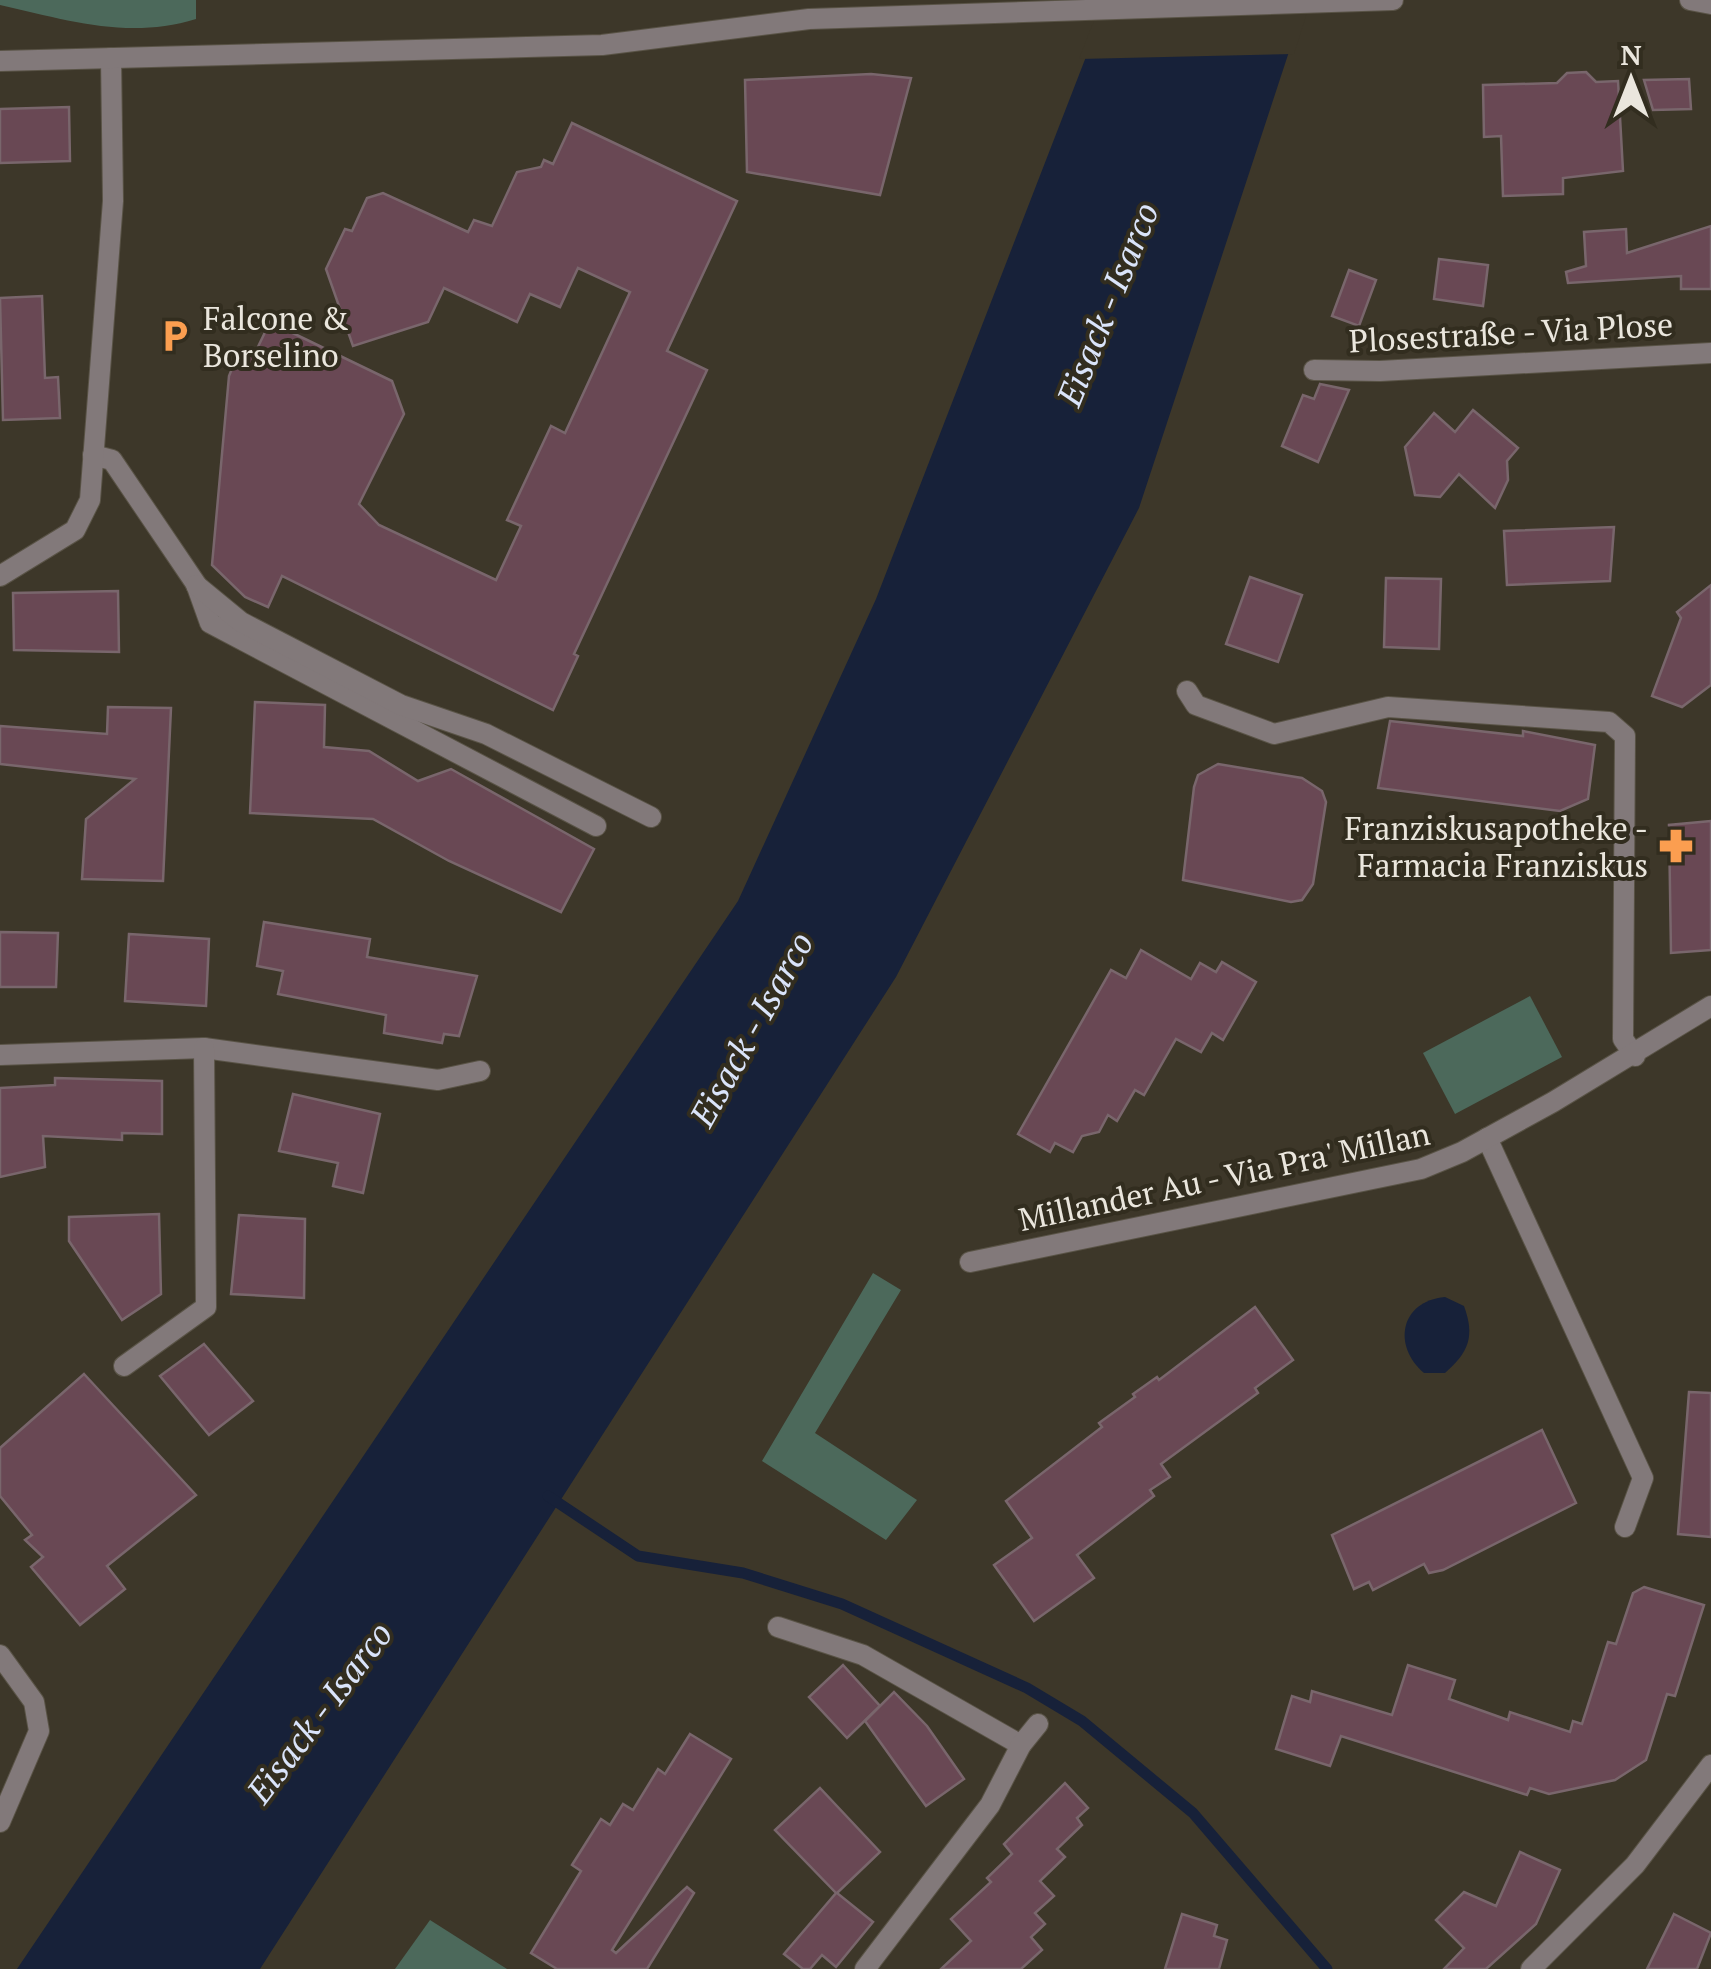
<svg xmlns="http://www.w3.org/2000/svg" width="1711" height="1969" font-family="'PT Serif',serif">
	<rect width="100%" height="100%" fill="#3d3729"/>
	<!-- green -->
	<g fill="#4c695b">
		<path d="M0,0h196v19c-68,21 -129,1 -196,-14z"/>
		<path d="M1530,996l32,61 -107,57 -32,-61z"/>
		<path d="M873,1273l28,17 -86,143 102,67 -31,40 -124,-79z"/>
		<path d="M430,1920l77,49h-112z"/>
	</g>
	<!-- water -->
	<g fill="#172139">
		<path d="M1108,0h198l-167,508 -243,469 -636,992h-243l721,-1068 138,-302z"/>
		<path d="M1445,1297l19,9c11,30 5,46 -19,67h-21c-32,-27 -24,-72 21,-76z"/>
	</g>
	<!-- pier -->
	<path fill="#3d3729" d="M1102,0h209l-17,54 -215,5z"/>
	<g fill="none" stroke-linecap="round" stroke-linejoin="round">
		<!-- stream -->
		<path stroke="#172139" stroke-width="11" d="M548,1496l90,60 105,17 99,31 185,84 55,33 111,92 134,156"/>
	</g>
	<!-- building -->
	<g fill="#694854" stroke="#79666c" stroke-width="2.5">
		<path d="M1586,72l10,10 22,-1 5,90 -60,7v16l-60,2 -2,-60 -17,1 -1,-52 74,-2 10,-10z"/>
		<path d="M871,74l40,4 -31,117 -133,-23 -2,-92z"/>
		<path d="M1689,79l2,30 -38,1 -9,-30z"/>
		<path d="M69,107l1,54 -70,2v-54z"/>
		<path d="M572,123l165,78 -70,150 40,19 -133,284 4,2 -25,54 -271,-134 -14,31 -23,-10 -33,-32 17,-189 9,-22 16,1 16,-33 122,59 12,33 -45,90 20,21 117,55 25,-54 -14,-6 44,-94 14,7 65,-141 -52,-24 -18,39 -30,-13 -13,28 -73,-34 -16,34 -75,24 -27,-77 19,-40 7,2 15,-33 16,-5 85,39 6,-12 18,6 25,-54 24,-5 3,-7 9,4z"/>
		<path d="M1711,226v63h-30v-13l-113,7 -2,-11 20,-6 -2,-34 42,-3 1,24z"/>
		<path d="M1439,259l49,6 -5,41 -49,-7z"/>
		<path d="M1349,270l27,10 -17,46 -27,-10z"/>
		<path d="M42,296l3,82 13,-1 2,41 -57,2 -3,-122z"/>
		<path d="M1320,384l29,6 -31,72 -36,-16 21,-51 11,4z"/>
		<path d="M1473,410l45,38 -11,13 1,19 -13,28 -36,-34 -19,23 -25,-2 -10,-48 29,-34 21,19z"/>
		<path d="M1614,527l-4,54 -103,4 -3,-54z"/>
		<path d="M1250,577l52,18 -24,67 -52,-18z"/>
		<path d="M1386,578l55,1 -2,70 -55,-2z"/>
		<path d="M1711,585v100l-29,22 -30,-11 29,-78 -4,-6z"/>
		<path d="M118,591l1,61 -105,-2 -1,-57z"/>
		<path d="M255,702l70,3 -1,42 45,4 49,30 33,-12 143,80 -33,63 -112,-51 -76,-42 -123,-6z"/>
		<path d="M108,707l63,1 -8,173 -81,-2 4,-60 49,-40 -135,-15v-38l107,8z"/>
		<path d="M1390,721l133,15v-5l72,14 -7,54 -28,12 -182,-23z"/>
		<path d="M1218,764l84,14 20,13 4,11 -13,82 -11,16 -11,2 -108,-22 11,-93 4,-12z"/>
		<path d="M1711,821v129l-40,3 -2,-128z"/>
		<path d="M264,922l106,17 -3,18 110,19 -18,60 -15,-2 -2,9 -58,-10 2,-18 -108,-21 5,-23 -26,-5z"/>
		<path d="M0,932l58,1 -2,54h-56z"/>
		<path d="M129,934l80,5 -3,67 -81,-5z"/>
		<path d="M1141,950l50,29 9,-16 16,9 6,-10 34,20 -33,58 -11,-7 -11,19 -25,-13 -32,56 -9,-5 -18,31 -9,-6 -9,17 -17,4 -9,16 -18,-9 -5,9 -32,-18 93,-164 15,8z"/>
		<path d="M55,1078l107,3v53l-40,-1v7l-79,-4 2,31 -45,10v-89l55,-3z"/>
		<path d="M293,1094l87,20 -17,79 -30,-7 5,-23 -59,-12z"/>
		<path d="M159,1214l2,80 -39,26 -53,-79v-24z"/>
		<path d="M239,1215l66,4 -1,79 -73,-4z"/>
		<path d="M1255,1307l38,53 -38,28 3,5 -97,71 9,13 -20,13 4,6 -77,59 17,23 -60,43 -40,-56 38,-27 -26,-37 96,-74 -3,-4 36,-26 -2,-3 24,-17 2,3z"/>
		<path d="M204,1344l49,57 -44,34 -49,-59z"/>
		<path d="M84,1374l112,121 -89,71 18,23 -45,36 -49,-58 12,-10 -18,-17 7,-5 -32,-39v-48z"/>
		<path d="M1689,1392l22,1v144l-33,-3z"/>
		<path d="M1542,1430l34,73 -133,67 -14,3 -5,-9 -51,26 -4,-8 -15,7 -22,-54z"/>
		<path d="M1644,1587l60,18 -29,91 -8,-2 -21,66 -31,20 -66,14 -19,-6 -3,7 -186,-59 -11,30 -54,-17 16,-53 18,6 2,-11 80,24 16,-50 47,15 -6,19 59,21 2,-8 60,20 3,-11 9,3 26,-82 8,2 17,-51z"/>
		<path d="M843,1665l37,41 -33,32 -38,-41z"/>
		<path d="M894,1692l33,34 37,53 -38,27 -61,-85z"/>
		<path d="M690,1734l41,25 -119,191 4,3 71,-66 7,6 -47,76h-90l-26,-16 50,-82 -9,-6 29,-46 9,6 13,-21 10,6 25,-41 7,5z"/>
		<path d="M1065,1783l23,25 -11,10 5,7 -25,24 8,8 -25,24 14,15 -19,17 10,11 -14,13 11,13 -21,19h-80l30,-28 -20,-22 40,-37 -4,-4 25,-24 -8,-10z"/>
		<path d="M820,1788l60,64 -43,41 36,29 -37,45 -14,-12 -12,14h-7l-19,-15 52,-61 -61,-63z"/>
		<path d="M1520,1852l40,18 -24,54 -50,45h-42l20,-21 -28,-28 28,-28 32,14z"/>
		<path d="M1182,1914l35,11 -3,11 13,4 -8,29h-54z"/>
		<path d="M1674,1914l37,19 -14,36h-50z"/>
	</g>
	<g fill="none" stroke-linecap="round" stroke-linejoin="round">
		<!-- minor casing -->
		<g stroke="#595346" stroke-width="22">
			<g id="minor">
				<path d="M1314,370l66,1 331,-18"/>
				<path d="M93,455l19,5 84,124 14,39 386,203"/>
				<path d="M0,576l75,-46 15,-30 23,-299 -2,-143"/>
				<path d="M196,585l45,37 160,83 85,29 165,83"/>
				<path d="M1187,691l9,14 78,29 114,-27 221,15 16,14 -2,303 12,17"/>
				<path d="M0,1055l204,-7 234,32 42,-9"/>
				<path d="M1487,1138l156,340 -18,49"/>
				<path d="M970,1262l451,-93 41,-17 91,-50 158,-96"/>
				<path d="M124,1366l82,-59 -2,-259"/>
				<path d="M778,1627l85,28 158,90"/>
				<path d="M0,1655l34,47 5,29 -39,91"/>
				<path d="M865,1969l125,-164 31,-60 17,-21"/>
			</g>
		</g>
		<!-- tertiary casing -->
		<g stroke="#595346" stroke-width="22">
			<g id="tertiary">
				<path d="M1690,0l21,4"/>
				<path d="M0,61l602,-16 207,-26 584,-19"/>
				<path d="M1531,1969l104,-104 76,-100"/>
			</g>
		</g>
		<!-- minor -->
		<use href="#minor" stroke="#82797a" stroke-width="20"/>
		<!-- tertiary -->
		<use href="#tertiary" stroke="#82797a" stroke-width="20"/>
	</g>
	<!-- icons -->
	<defs>
		<g id="parking-bare" transform="scale(2.7)"><path d="M-3.5-5.5H1a3.5 3.5 0 0 1 0 7H-1V5.5H-3.5ZM-1-3.4V-.6H.8a1.4 1.4 0 0 0 0-2.8Z" fill="#fb9e50" stroke="#322d1f" stroke-width="2.5" paint-order="stroke"/></g>
		<g id="pharmacy-bare" transform="scale(2.7)"><path d="M-2-6h4v4h4v4h-4v4h-4v-4h-4v-4h4Z" fill="#fb9e50" stroke="#322d1f" stroke-width="2.5" paint-order="stroke"/></g>
	</defs>
	<g fill-rule="evenodd">
		<use href="#parking-bare" x="175" y="336"/>
		<use href="#pharmacy-bare" x="1676" y="846"/>
	</g>
	<g text-anchor="middle" dominant-baseline="central" stroke-width="8" stroke-linejoin="round" paint-order="stroke">
		<!-- poi labels -->
		<g font-size="32" fill="#eae6dd" stroke="#322d1f" text-anchor="start">
			<text x="203" y="318">Falcone &amp;<tspan x="203" dy="37">Borselino</tspan></text>
			<text x="1648" y="828" text-anchor="end">Franziskusapotheke -<tspan x="1648" dy="37">Farmacia Franziskus</tspan></text>
		</g>
		<!-- street labels -->
		<g font-size="32" fill="#eae6dd" stroke="#322d1f">
			<text transform="translate(1511 332) rotate(-3)">Plosestraße - Via Plose</text>
			<text transform="translate(1224 1176) rotate(-12)">Millander Au - Via Pra' Millan</text>
		</g>
		<!-- water labels -->
		<g font-size="35" font-style="italic" fill="#dae4fa" stroke="#322d1f">
			<text transform="translate(1107 304) rotate(-68)">Eisack - Isarco</text>
			<text transform="translate(751 1029) rotate(-61)">Eisack - Isarco</text>
			<text transform="translate(319 1712) rotate(-53)">Eisack - Isarco</text>
		</g>
	</g>
	<!-- north arrow -->
	<g transform="translate(1631 80)" stroke="#322d1f" stroke-width="8" paint-order="stroke">
	<path d="M0-8L18 38L0 25L-18 38Z" fill="#eae6dd"/>
	<text y="-15" font-size="28" font-weight="bold" text-anchor="middle" fill="#eae6dd">N</text>
	</g>
</svg>
